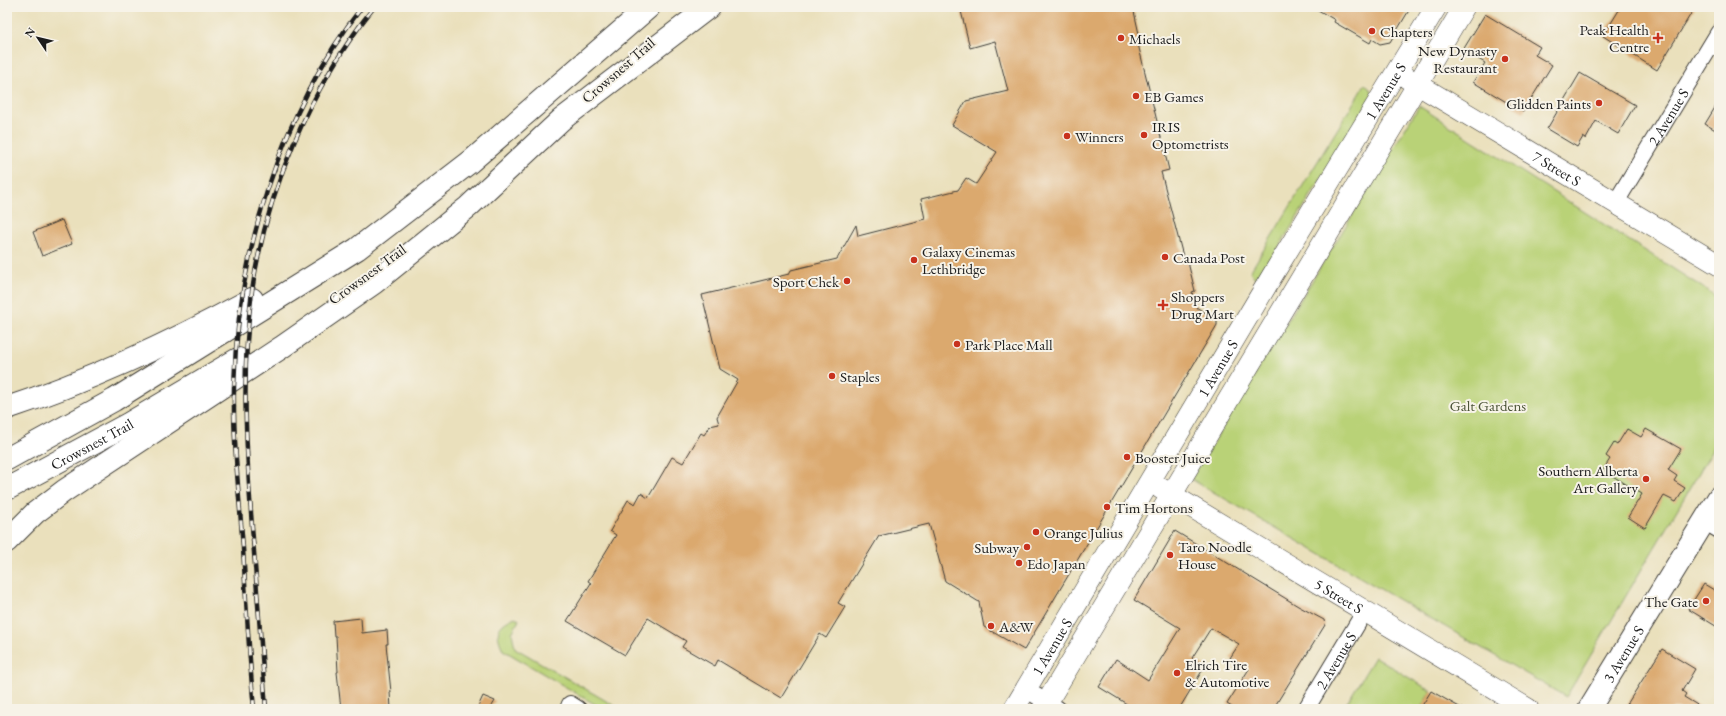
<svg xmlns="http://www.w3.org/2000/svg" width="1726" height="716" font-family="'EB Garamond',serif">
	<rect width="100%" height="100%" fill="#f7f3e8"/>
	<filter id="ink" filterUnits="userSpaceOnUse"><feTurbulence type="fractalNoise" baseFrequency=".025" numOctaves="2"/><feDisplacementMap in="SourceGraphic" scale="8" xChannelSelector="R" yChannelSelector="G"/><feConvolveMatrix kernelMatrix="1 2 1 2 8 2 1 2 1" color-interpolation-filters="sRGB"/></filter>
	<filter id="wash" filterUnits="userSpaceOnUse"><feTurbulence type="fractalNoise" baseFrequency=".012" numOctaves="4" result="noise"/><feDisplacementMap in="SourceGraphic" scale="16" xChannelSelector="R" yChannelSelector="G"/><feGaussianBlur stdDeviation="0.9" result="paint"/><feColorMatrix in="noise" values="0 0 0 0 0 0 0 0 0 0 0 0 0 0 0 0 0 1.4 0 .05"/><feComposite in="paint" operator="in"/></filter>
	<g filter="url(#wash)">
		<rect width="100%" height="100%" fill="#eae0bc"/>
		<!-- green -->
		<g fill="#b9d277" stroke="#6a774a">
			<path d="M1365,84l9,9 -116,188 -8,-9z"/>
			<path d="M1419,106l300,192v141l-153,258 -375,-218z"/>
			<path d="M515,617l4,3 -7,13 3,15 105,61h-17l-100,-59c-8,-18 -7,-24 12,-33z"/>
			<path d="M1375,657l56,34 -11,18h-77z"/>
		</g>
		<g id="blocks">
			<!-- building -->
			<g fill="#dba96e">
				<path d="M960,7h173l8,36 -3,1 31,126 -8,2 23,88 3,-2 8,33 -3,1 4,15 21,13v5l-193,325 -40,-23 -5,-25 -34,-21 -16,-57 -50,12 -41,67 7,4 -19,31 -6,-4 -39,64 -63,-38 -3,6 -33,-19 4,-6 -38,-23 -23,37 -58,-34 24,-38 -3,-2 28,-46 -6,-4 18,-31 7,4 6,-11 7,5 24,-41 11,6 18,-30 3,2 6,-9 9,-2 -2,-7 21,-37 -18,-11 -18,-74 87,-21 2,-4 46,-11 19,-34 2,11 67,-17 -4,-20 37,-9 8,-12 10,6 21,-32 -45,-27 14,-24 42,-10 -13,-50 -25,7z"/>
				<path d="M1313,7h98l-21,35 -10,2 -8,-5 -2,4 -36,-21 1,-2z"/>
				<path d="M1621,7h74l-38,63 -54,-34z"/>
				<path d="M1485,14l55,33 -5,8 17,10 -29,47 -50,-30 12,-19 -22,-13z"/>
				<path d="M1580,73l55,32 -17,29 -22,-13 -10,18 -3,-2 -6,10 -30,-18z"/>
				<path d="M1719,101v31l-14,-8z"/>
				<path d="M62,220l10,24 -30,12 -9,-24z"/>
				<path d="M1627,429l14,8 5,-8 35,20 -13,21 9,6 -3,5 11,7 -9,14 -12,-6 -19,32 -17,-11 14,-23 -39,-24 7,-11 -4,-3 8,-13 3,2z"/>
				<path d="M1175,531l123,75 26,14 1,5 -52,84h-38l-8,-5 22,-35 -19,-11 9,-14 -28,-16 -19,30 13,8 -26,43h-44l-36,-22 17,-28 32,21 32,-52 -46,-28z"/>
				<path d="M1704,584l15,9v35l-31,-19z"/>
				<path d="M361,618l1,15 25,-3 1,14h-2l5,48h-1l1,17h-50l-4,-37h1l-2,-36h-2l-1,-15z"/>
				<path d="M1662,649l33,20 -13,22 4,3 -2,3 20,12h-80z"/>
				<path d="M1431,691l14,8 18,10h-43z"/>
				<path d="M483,696l12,5 -5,8h-13z"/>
			</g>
		</g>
	</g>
	<g filter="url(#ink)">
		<use href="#blocks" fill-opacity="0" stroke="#3b3934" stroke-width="1"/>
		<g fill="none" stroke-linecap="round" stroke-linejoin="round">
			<!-- minor casing -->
			<g stroke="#3b3934" stroke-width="18">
				<g id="minor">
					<path id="s1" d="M1616,202l103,-170"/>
					<path d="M1704,521l15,9"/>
					<path d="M1025,689l33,20"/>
					<path d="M568,709l2,-5 8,5"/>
					<path id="s2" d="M1306,709l59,-98"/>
				</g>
			</g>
			<!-- tertiary casing -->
			<g stroke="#3b3934" stroke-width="22">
				<g id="tertiary">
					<path id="s3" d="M1407,78l312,187"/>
					<path id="s4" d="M1160,488l368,221"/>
					<path id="s5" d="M1014,709l258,-433 164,-269"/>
					<path d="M1043,709l421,-702"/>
				</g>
			</g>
			<!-- secondary casing -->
			<g stroke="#3b3934" stroke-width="24">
				<g id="secondary">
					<path id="s6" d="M1589,709l130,-212"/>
				</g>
			</g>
			<!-- motorway casing -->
			<g stroke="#3b3934" stroke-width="24">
				<g id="motorway">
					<path d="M7,408c85,-28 166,-66 245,-109"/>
					<path d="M7,459l107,-59 243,-151 113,-87 179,-155"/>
					<path id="s7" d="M7,489l121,-65 110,-65"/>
					<path d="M7,541l28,-28 29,-22 218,-144 92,-64 94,-76 93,-87 148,-113"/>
				</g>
			</g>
			<!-- minor -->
			<use href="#minor" stroke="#fff" stroke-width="16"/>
			<!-- tertiary -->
			<use href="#tertiary" stroke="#fff" stroke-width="21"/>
			<!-- secondary -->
			<use href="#secondary" stroke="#fff" stroke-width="22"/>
			<!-- motorway -->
			<use href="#motorway" stroke="#fff" stroke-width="22"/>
			<!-- rail casing -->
			<g stroke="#1c1c1c" stroke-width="4.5">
				<g id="rail">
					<path d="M254,709c-5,-53 -8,-107 -11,-161 -4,-54 -10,-107 -9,-161 3,-132 46,-275 128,-380"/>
					<path d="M266,709c-5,-61 -9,-122 -14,-183 -6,-78 -11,-157 0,-235 15,-102 58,-203 122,-284"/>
				</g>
			</g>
			<!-- rail -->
			<use href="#rail" stroke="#f7f3e8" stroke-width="3" stroke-dasharray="9" stroke-linecap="butt"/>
		</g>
	</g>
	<!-- markers -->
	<g fill="#c8321e" stroke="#f7f3e8" stroke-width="1.5">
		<circle cx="1372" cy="31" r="4"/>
		<circle cx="1121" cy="38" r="4"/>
		<path d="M1656 32h4v4h4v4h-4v4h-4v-4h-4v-4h4z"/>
		<circle cx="1505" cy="59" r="4"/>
		<circle cx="1136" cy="96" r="4"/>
		<circle cx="1599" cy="103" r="4"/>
		<circle cx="1144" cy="135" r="4"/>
		<circle cx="1067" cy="136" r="4"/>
		<circle cx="1165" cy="257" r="4"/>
		<circle cx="914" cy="260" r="4"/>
		<circle cx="847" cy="281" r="4"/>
		<path d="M1161 299h4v4h4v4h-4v4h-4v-4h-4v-4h4z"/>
		<circle cx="957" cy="344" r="4"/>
		<circle cx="832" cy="376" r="4"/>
		<circle cx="1127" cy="457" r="4"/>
		<circle cx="1646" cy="479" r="4"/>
		<circle cx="1107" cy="507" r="4"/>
		<circle cx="1036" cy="532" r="4"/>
		<circle cx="1027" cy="547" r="4"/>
		<circle cx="1170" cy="555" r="4"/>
		<circle cx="1019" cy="563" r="4"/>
		<circle cx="1706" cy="601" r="4"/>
		<circle cx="991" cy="626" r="4"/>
		<circle cx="1177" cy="673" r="4"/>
	</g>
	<g text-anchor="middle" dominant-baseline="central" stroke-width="4" stroke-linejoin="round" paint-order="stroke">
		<!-- poi labels -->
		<g font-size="15" fill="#1c1c1c" stroke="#f7f3e8" text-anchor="start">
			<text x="1649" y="29" text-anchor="end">Peak Health<tspan x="1649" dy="17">Centre</tspan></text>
			<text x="1380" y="31">Chapters</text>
			<text x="1129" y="38">Michaels</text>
			<text x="1497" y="50" text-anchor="end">New Dynasty<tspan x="1497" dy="17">Restaurant</tspan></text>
			<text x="1144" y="96">EB Games</text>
			<text x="1591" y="103" text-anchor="end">Glidden Paints</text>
			<text x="1152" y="126">IRIS<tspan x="1152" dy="17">Optometrists</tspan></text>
			<text x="1075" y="136">Winners</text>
			<text x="922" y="251">Galaxy Cinemas<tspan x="922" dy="17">Lethbridge</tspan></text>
			<text x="1173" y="257">Canada Post</text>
			<text x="839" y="281" text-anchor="end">Sport Chek</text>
			<text x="1171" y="296">Shoppers<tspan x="1171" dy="17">Drug Mart</tspan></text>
			<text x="965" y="344">Park Place Mall</text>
			<text x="840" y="376">Staples</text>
			<text x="1135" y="457">Booster Juice</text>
			<text x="1638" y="470" text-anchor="end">Southern Alberta<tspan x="1638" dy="17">Art Gallery</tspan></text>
			<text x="1115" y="507">Tim Hortons</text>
			<text x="1044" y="532">Orange Julius</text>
			<text x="1178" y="546">Taro Noodle<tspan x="1178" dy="17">House</tspan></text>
			<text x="1019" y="547" text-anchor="end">Subway</text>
			<text x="1027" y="563">Edo Japan</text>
			<text x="1698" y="601" text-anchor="end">The Gate</text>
			<text x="999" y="626">A&amp;W</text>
			<text x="1185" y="664">Elrich Tire<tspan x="1185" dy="17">&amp; Automotive</tspan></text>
		</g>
		<!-- street labels -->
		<g font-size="15" fill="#1c1c1c" stroke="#f7f3e8">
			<text transform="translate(618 70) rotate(-41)">Crowsnest Trail</text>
			<text stroke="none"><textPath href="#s5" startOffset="721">1 Avenue S</textPath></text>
			<text stroke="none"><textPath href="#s1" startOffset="100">2 Avenue S</textPath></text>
			<text stroke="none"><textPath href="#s3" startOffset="175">7 Street S</textPath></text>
			<text transform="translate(367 274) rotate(-36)">Crowsnest Trail</text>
			<text stroke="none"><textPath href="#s5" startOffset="397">1 Avenue S</textPath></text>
			<text stroke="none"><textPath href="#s7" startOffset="96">Crowsnest Trail</textPath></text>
			<text stroke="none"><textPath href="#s4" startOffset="209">5 Street S</textPath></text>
			<text stroke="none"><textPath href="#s5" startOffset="73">1 Avenue S</textPath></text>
			<text stroke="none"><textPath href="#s6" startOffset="65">3 Avenue S</textPath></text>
			<text stroke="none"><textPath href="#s2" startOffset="57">2 Avenue S</textPath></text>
		</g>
		<!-- park labels -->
		<g font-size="15" fill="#4b5337" stroke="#f7f3e8">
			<text x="1488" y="405">Galt Gardens</text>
		</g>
	</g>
	<!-- margin -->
	<rect width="1726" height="716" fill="none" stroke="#f7f3e8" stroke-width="24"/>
	<!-- north arrow -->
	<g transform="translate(38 38) rotate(305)" stroke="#f7f3e8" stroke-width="3" paint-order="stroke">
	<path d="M0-3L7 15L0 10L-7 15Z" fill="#1c1c1c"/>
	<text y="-6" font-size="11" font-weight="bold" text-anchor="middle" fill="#1c1c1c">N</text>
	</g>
</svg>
